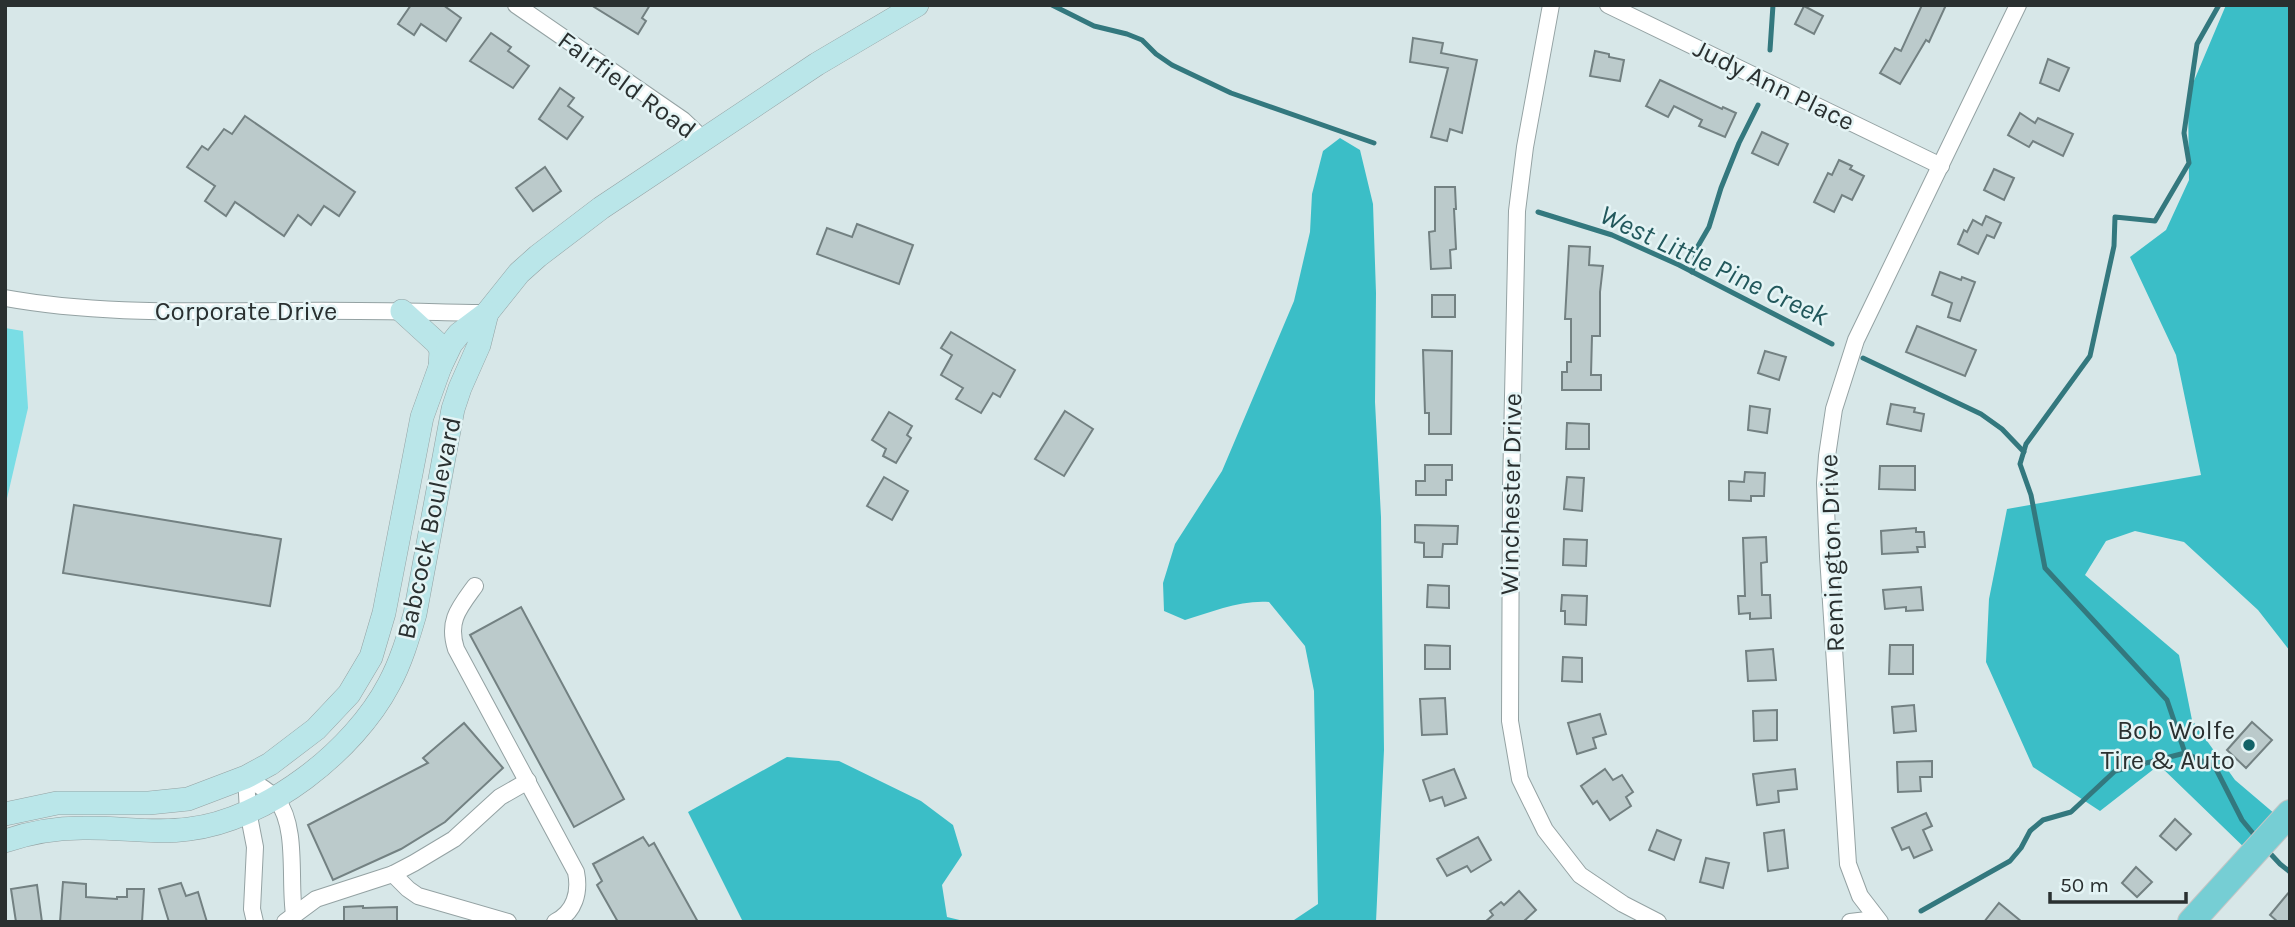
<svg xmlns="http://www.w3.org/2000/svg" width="2295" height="927" font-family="Karla,sans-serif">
	<rect width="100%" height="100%" fill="#d7e7e8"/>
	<!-- green -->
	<path fill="#7adde5" d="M5,328l18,3 5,77 -23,99z"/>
	<!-- forest -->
	<g fill="#3bbec7">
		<path d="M2226,5h64v646l-32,-41 -74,-68 -49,-11 -29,10 -21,34 94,80 13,65 43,60 47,40 -31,34 -92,-89 -59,46 -67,-44 -47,-105 3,-63 18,-90 194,-34 -25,-120 -46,-98 36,-27 23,-50 -1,-85z"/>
		<path d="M1340,138l20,12 13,54 3,89 -1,109 6,115 3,233 -8,172h-85l27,-18 -4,-213 -9,-45 -36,-44c-29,-2 -57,10 -84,18l-21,-9 -1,-28 12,-39 47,-73 72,-170 16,-69 2,-38 11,-43z"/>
		<path d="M787,757l52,4 82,40 32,24 9,30 -20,30 5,32 21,5h-225l-55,-110z"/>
	</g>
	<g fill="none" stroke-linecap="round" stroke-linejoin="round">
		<!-- stream -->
		<g stroke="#33787e" stroke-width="5">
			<path d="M1052,5l42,21 33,8 15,6 14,14 16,11 59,28 143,50"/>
			<path d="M2219,5l-22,39 -13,89 5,30 -34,58 -40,-4 -1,29 -24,110 -64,88 -6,20 11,31 14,73 122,132 18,53 30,14 27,53 14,17"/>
			<path d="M1770,50l3,-45"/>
			<path d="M1538,212l74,23 67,30 153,79"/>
			<path d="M1692,272l6,-26 11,-19 12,-39 18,-45 19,-38"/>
			<path d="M1863,358l118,56 21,15 22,23"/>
			<path d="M2267,850l13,14 10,8"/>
			<path d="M1921,911l89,-50 11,-13 9,-17 13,-11 28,-8 44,-41 70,-18"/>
		</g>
	</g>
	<!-- building -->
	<g fill="#bbcacb" stroke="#738182" stroke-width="2">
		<path d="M411,5h32l18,13 -15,23 -25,-17 -7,11 -16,-11z"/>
		<path d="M591,5h59l-8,13 4,3 -8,13z"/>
		<path d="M1922,5h24l-17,37 -3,-2 -26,44 -20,-11 15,-25 6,3z"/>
		<path d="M1804,6l19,10 -9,18 -19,-10z"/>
		<path d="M491,33l20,14 -3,4 21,15 -16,22 -43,-27z"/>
		<path d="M1413,38l30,5 -2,10 36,7 -15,73 -12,-4 -3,12 -16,-4 17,-69 -38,-6z"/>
		<path d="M1595,51l14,3v3l15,3 -4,21 -30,-5z"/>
		<path d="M2048,59l21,9 -10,23 -19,-8z"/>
		<path d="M1660,80l62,29 1,-2 13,6 -11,24 -26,-11 3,-6 -28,-14 -6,11 -22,-11z"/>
		<path d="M560,88l14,10 -6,8 15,11 -16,22 -28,-20z"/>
		<path d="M2020,113l15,10 3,-5 35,16 -10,22 -30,-15 -4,6 -21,-12z"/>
		<path d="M245,116l110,76 -16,24 -15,-10 -13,19 -13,-10 -14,21 -49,-34 -9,14 -21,-15 10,-15 -28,-19 15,-21 6,4 16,-21 8,5z"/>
		<path d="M1762,132l26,12 -10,21 -26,-12z"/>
		<path d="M1839,160l13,6 -2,3 14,7 -12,24 -10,-5 -8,17 -20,-10 14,-29 4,2z"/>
		<path d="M545,167l16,24 -28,20 -17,-23z"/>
		<path d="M1994,169l20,9 -10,22 -20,-10z"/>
		<path d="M1435,187h20l1,22h-2l2,40 -6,1 1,18 -20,1 -2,-37 6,-1z"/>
		<path d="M1986,216l15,7 -7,15 -7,-3 -9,19 -20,-10 6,-14 3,2 6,-12 9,5z"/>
		<path d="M857,224l56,21 -14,39 -82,-30 10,-26 25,9z"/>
		<path d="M1569,246l21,1 -1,18 14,1 -3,26v44h-8l-1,39h10v15h-39v-18h5v-10h4v-43h-6z"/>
		<path d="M1940,272l21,8 1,-3 13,5 -15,39 -12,-4 4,-14 -20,-8z"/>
		<rect x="1432" y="295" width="23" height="22"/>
		<path d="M1917,326l59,24 -11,26 -59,-24z"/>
		<path d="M951,332l64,38 -15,27 -7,-4 -12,20 -25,-14 7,-11 -22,-13 11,-20 -11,-7z"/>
		<path d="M1423,350l29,1 -1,83h-22v-21h-4z"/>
		<path d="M1765,351l21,6 -7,23 -21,-7z"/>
		<path d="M1891,404l24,4 -1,4 10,2 -3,17 -34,-7z"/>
		<path d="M1750,406l20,3 -3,24 -19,-3z"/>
		<path d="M1065,411l28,18 -29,47 -29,-17z"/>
		<path d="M889,412l23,14 -5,9 4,3 -15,25 -13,-7 3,-7 -14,-9z"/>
		<path d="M1567,423l22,1v25h-23z"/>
		<path d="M1425,465h27v15h-6v15h-30v-14h9z"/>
		<path d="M1880,466h35v24l-36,-1z"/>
		<path d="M1745,472l20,1 -1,23h-13v5l-22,-1v-19l15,1z"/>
		<path d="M884,477l24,14 -16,29 -25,-14z"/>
		<path d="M1567,477l17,1 -2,33 -18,-2z"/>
		<path d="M74,505l207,34 -11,67 -207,-33z"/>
		<path d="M1415,525l43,1 -1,18h-14l-1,13h-18v-14l-9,-1z"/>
		<path d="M1916,528v4h8l1,15h-8l1,5 -36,2 -1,-23z"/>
		<path d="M1766,537l1,25 -6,1 1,32h8l1,23 -21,1v-6l-11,1 -1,-18h7l-2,-58z"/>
		<path d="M1564,539l23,1 -1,26 -23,-1z"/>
		<path d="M1428,585l21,1v22l-22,-1z"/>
		<path d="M1921,587l2,23 -17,1v-4l-21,2 -2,-19z"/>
		<path d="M1562,595l25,1 -1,29 -21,-1v-13h-4z"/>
		<path d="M521,607l103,192 -50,28 -104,-192z"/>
		<path d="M1425,645l25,1v23h-25z"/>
		<path d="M1890,645h23v29h-24z"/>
		<path d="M1773,649l3,31 -28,1 -2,-30z"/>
		<path d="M1563,657l19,1v24l-20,-1z"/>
		<path d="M1445,698l2,36 -25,1 -2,-36z"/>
		<path d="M1914,705l2,26 -22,2 -2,-26z"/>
		<path d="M1777,710v30l-23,1 -1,-30z"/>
		<path d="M1600,714l6,20 -13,4 3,10 -19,6 -9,-31z"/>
		<path d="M2252,722l20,18 -26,28 -19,-18z"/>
		<path d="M464,723l39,45 -58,54 -44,27 -68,31 -25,-55 120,-62 -5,-5z"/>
		<path d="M1932,761v16h-12l1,14 -23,1 -1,-30z"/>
		<path d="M1454,769l12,29 -21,8 -3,-9 -12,4 -7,-21z"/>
		<path d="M1605,769l8,11 9,-5 11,17 -7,5 5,9 -21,14 -13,-19 -4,3 -12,-18z"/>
		<path d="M1795,769l2,20 -19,2 1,11 -22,3 -4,-31z"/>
		<path d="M1926,813l6,13 -9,4 9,20 -18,8 -5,-11 -7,3 -10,-22z"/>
		<path d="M2175,819l16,15 -15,16 -16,-14z"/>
		<path d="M1657,830l24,10 -7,20 -25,-10z"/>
		<path d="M1784,830l4,38 -20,3 -4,-38z"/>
		<path d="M643,837l6,9 5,-3 44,79h-80l-21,-37 5,-4 -9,-17z"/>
		<path d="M1478,837l13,23 -20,12 -4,-6 -20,10 -10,-17z"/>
		<path d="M1706,858l23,5 -6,25 -23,-6z"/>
		<path d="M2136,867l16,15 -15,15 -15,-14z"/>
		<path d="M63,882l23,2v13l31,2v-2h10v-8h17l-2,33h-82z"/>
		<path d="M181,883l5,13 12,-4 9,30h-38l-10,-33z"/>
		<path d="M37,885l5,37h-26l-5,-33z"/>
		<path d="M1519,891l17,19 -13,12h-38l8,-7 -3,-4 11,-9 3,3z"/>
		<path d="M2290,891v31h-12l-8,-7z"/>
		<path d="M1999,903l23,19h-38z"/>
		<path d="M363,906v2l34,-1v15h-53v-15z"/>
	</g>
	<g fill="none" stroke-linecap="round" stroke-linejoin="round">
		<!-- street casing -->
		<g stroke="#94a2a3" stroke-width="18">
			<g id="street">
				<path d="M516,5l167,115 21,20"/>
				<path d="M1551,5l-26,142 -8,64 -6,278 -1,232 10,58 25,51 35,45 43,29 35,18"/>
				<path d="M1608,5l333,161"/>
				<path d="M5,298c94,17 189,13 284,13 66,-1 132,1 198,2"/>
				<path d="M475,586c-16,22 -28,35 -19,63l120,223c4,20 -1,40 -21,50"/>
				<path d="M246,777c10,7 24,14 31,23 21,27 12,81 17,114"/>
				<path d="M246,777l2,34 7,36 -3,62 3,13"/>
				<path d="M393,874l15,15 10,7 90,26"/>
				<path d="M285,922l31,-23 77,-25 21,-11 40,-24 46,-42 28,-16"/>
				<path d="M1850,922l26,-3"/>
				<path d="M1880,922l-20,-26 -12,-32 -20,-308 -3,-73 2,-27 7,-47 22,-69 162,-335"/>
			</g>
		</g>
		<!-- secondary casing -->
		<g stroke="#94a2a3" stroke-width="24">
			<g id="secondary">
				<path d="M402,311l35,32 4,7 -1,17"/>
				<path d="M5,814l52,-11h92l39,-4 58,-22 24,-13 46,-35 33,-35 22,-37 13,-44 38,-196 18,-50 11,-23 8,-10 28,-21 32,-40 19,-17 63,-48 216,-144 100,-59"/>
				<path d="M5,841c26,-9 51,-13 78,-13 36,-1 71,6 106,1 77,-9 165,-78 200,-145 12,-22 19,-46 26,-70l38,-205 7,-21 19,-43 8,-32"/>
			</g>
		</g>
		<!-- primary casing -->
		<g stroke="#c3c5c5" stroke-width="28">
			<path id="primary" d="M2191,922l99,-109"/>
		</g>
		<!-- street -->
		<use href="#street" stroke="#fff" stroke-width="16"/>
		<!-- secondary -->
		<use href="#secondary" stroke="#bae6e9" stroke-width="23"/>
		<!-- primary -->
		<use href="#primary" stroke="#76ced4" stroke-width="26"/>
	</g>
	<!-- markers -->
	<circle fill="#116267" stroke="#e4f4f5" stroke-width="2.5" cx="2249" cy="745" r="7"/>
	<g text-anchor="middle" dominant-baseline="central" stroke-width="5" stroke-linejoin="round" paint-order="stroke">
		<!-- street labels -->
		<g font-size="26" fill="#2a3030" stroke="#e4f4f5">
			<text transform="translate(627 85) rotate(36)">Fairfield Road</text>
			<text transform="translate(1774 85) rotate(26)">Judy Ann Place</text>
			<text x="246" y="311">Corporate Drive</text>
			<text transform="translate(1511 494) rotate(-89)">Winchester Drive</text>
			<text transform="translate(429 528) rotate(-78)">Babcock Boulevard</text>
			<text transform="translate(1832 553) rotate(-92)">Remington Drive</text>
		</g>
		<!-- poi labels -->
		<g font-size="26" fill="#2a3030" stroke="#e4f4f5" text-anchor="end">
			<text x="2235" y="730">Bob Wolfe<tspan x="2235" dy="30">Tire &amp; Auto</tspan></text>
		</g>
		<!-- water labels -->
		<g font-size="28" font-style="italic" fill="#22585c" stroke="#e4f4f5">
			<text transform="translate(1714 265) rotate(25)">West Little Pine Creek</text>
		</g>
	</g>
	<!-- border -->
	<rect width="2295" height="927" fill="none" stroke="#2a3030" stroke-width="14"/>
	<!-- scale -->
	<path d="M2050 892v10h136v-10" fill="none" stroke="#2a3030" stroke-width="3.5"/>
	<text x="2060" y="892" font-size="21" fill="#2a3030" stroke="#e4f4f5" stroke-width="5" paint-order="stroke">50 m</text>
</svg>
